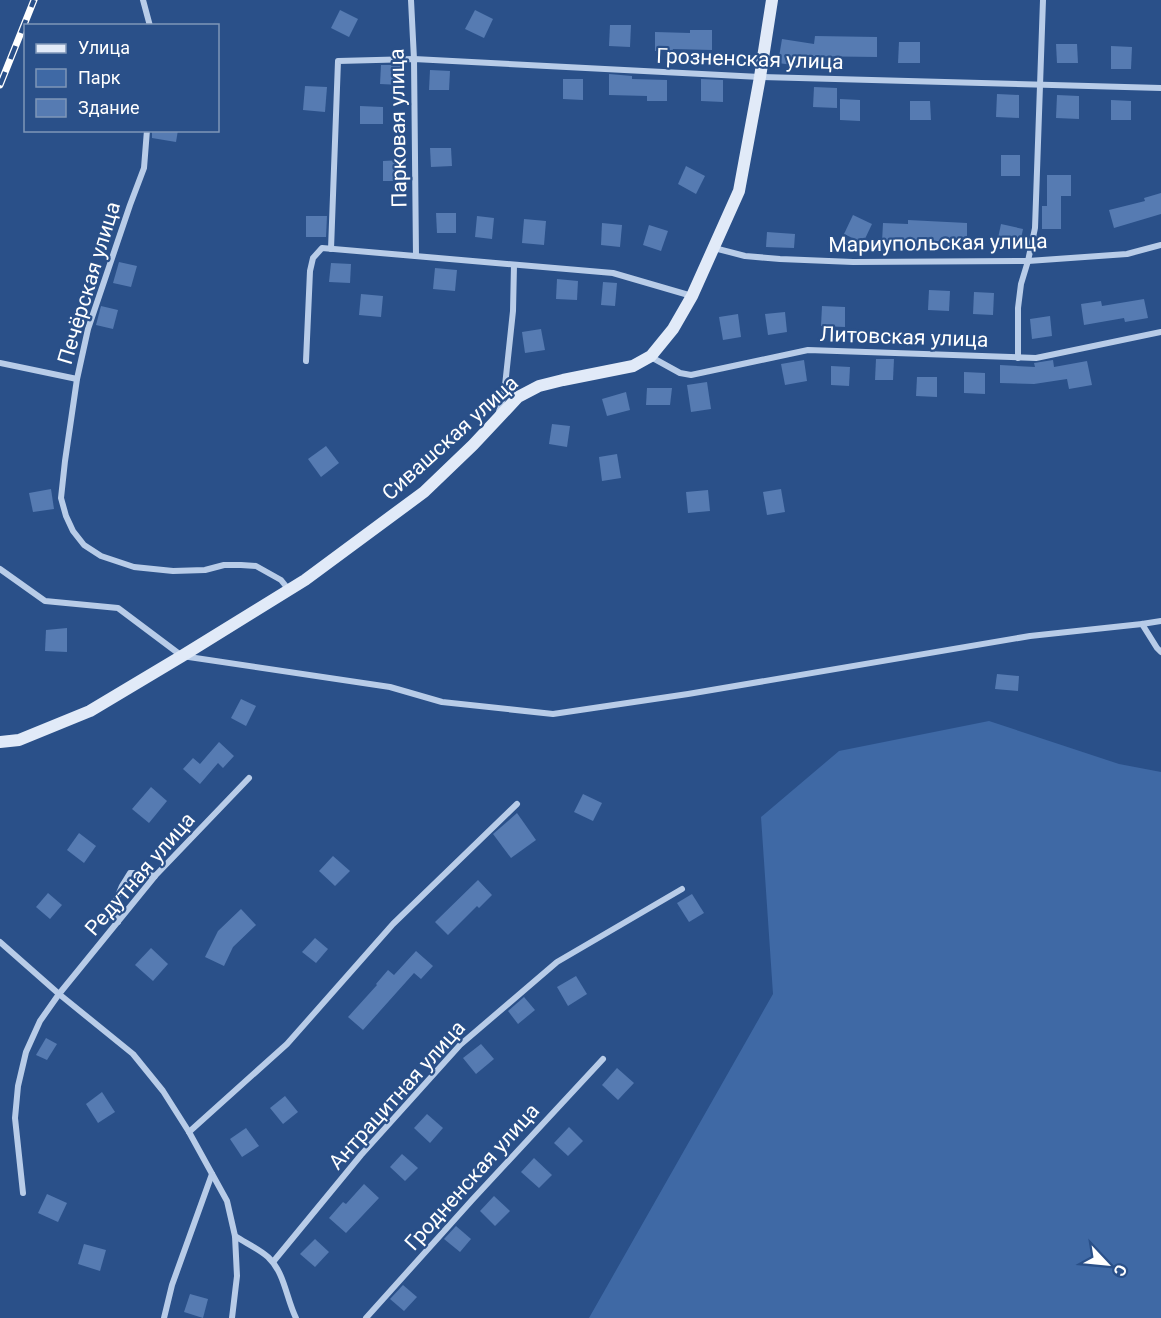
<svg xmlns="http://www.w3.org/2000/svg" width="1161" height="1318" font-family="Roboto,sans-serif">
	<rect width="100%" height="100%" fill="#2a5089"/>
	<!-- green -->
	<path fill="#3f69a5" d="M989,721l130,43 42,8v546h-572l184,-324 -12,-177 78,-66z"/>
	<!-- building -->
	<g fill="#567bb2">
		<path d="M340,10l18,9 -9,18 -18,-9z"/>
		<path d="M475,10l18,9 -9,19 -19,-9z"/>
		<path d="M610,25h21l-1,22 -21,-1z"/>
		<path d="M690,30h22v20l-39,-1v2h-18v-19l35,1z"/>
		<path d="M815,36l62,1v20l-76,-1 -1,10 -22,-3 4,-24 32,5z"/>
		<path d="M899,42h21v21h-22z"/>
		<path d="M1056,44h21l1,19h-21z"/>
		<path d="M1111,46l21,1 -1,22h-20z"/>
		<path d="M381,65h21l-1,20 -21,-1z"/>
		<path d="M430,70l20,1 -1,19h-20z"/>
		<path d="M609,74l23,2v3l35,1v21h-20v-5l-38,-1z"/>
		<path d="M563,79h20v21l-20,-1z"/>
		<path d="M701,79l22,1v22l-22,-1z"/>
		<path d="M305,86l22,1 -2,25 -22,-2z"/>
		<path d="M814,87l23,1v20l-24,-1z"/>
		<path d="M997,94l22,1v23l-23,-1z"/>
		<path d="M1057,95l22,1v23l-23,-1z"/>
		<path d="M840,99l20,1v21l-20,-1z"/>
		<path d="M1111,100l20,1v19h-20z"/>
		<path d="M910,101h20l1,19h-21z"/>
		<path d="M360,106l23,1v17h-23z"/>
		<path d="M152,130h26l-2,12 -24,-4z"/>
		<path d="M430,148h21l1,18 -21,1z"/>
		<rect x="1001" y="155" width="19" height="21"/>
		<path d="M403,160v21h-20v-20z"/>
		<path d="M686,166l19,10 -9,18 -18,-10z"/>
		<path d="M1047,175h24v21h-10v33h-19v-23h5z"/>
		<path d="M1161,193v21l-47,14 -5,-18 36,-9 -1,-3z"/>
		<path d="M436,213h20v20h-19z"/>
		<path d="M853,215l19,9 -9,19 -19,-9z"/>
		<path d="M306,216h21l-1,21h-20z"/>
		<path d="M477,216l17,2 -2,21 -17,-2z"/>
		<path d="M524,219l22,2 -2,24 -22,-2z"/>
		<path d="M908,220l59,3v19l-38,-1v3l-47,-2 1,-19 25,1z"/>
		<path d="M602,223l20,2 -2,22 -19,-2z"/>
		<path d="M1001,224l22,5 -4,19 -22,-5z"/>
		<path d="M649,225l19,6 -7,20 -18,-6z"/>
		<path d="M767,232l28,2 -1,14 -28,-1z"/>
		<path d="M119,262l18,4 -6,21 -18,-4z"/>
		<path d="M331,263l20,1 -1,19 -21,-1z"/>
		<path d="M435,268l22,2 -2,21 -22,-2z"/>
		<path d="M557,279l21,2 -1,19 -21,-1z"/>
		<path d="M603,282l14,1 -2,23 -14,-1z"/>
		<path d="M929,290l21,1 -1,20 -21,-1z"/>
		<path d="M974,292l20,1 -1,22 -20,-1z"/>
		<path d="M361,294l22,2 -2,21 -22,-2z"/>
		<path d="M1144,299l4,19 -23,4 -1,-4 -40,7 -3,-21 20,-3 1,5z"/>
		<path d="M101,306l17,4 -5,19 -17,-4z"/>
		<path d="M822,306l23,1v20l-24,-1z"/>
		<path d="M785,312l2,20 -19,3 -3,-21z"/>
		<path d="M738,314l3,23 -18,3 -4,-23z"/>
		<path d="M1050,316l2,20 -20,3 -2,-20z"/>
		<path d="M541,329l4,21 -20,3 -3,-21z"/>
		<path d="M876,359h18l-1,21h-18z"/>
		<path d="M804,360l3,21 -22,4 -4,-21z"/>
		<path d="M1053,360l1,7 33,-6 5,24 -23,4 -2,-10 -33,5 -34,-1v-18l35,2 -1,-4z"/>
		<path d="M831,366l19,1 -1,19 -18,-1z"/>
		<path d="M964,372l21,1v21l-21,-1z"/>
		<path d="M917,377h20v20l-21,-1z"/>
		<path d="M707,382l4,27 -20,3 -4,-27z"/>
		<path d="M647,388h25l-2,17h-24z"/>
		<path d="M626,392l4,18 -23,6 -5,-17z"/>
		<path d="M552,424l18,2 -3,21 -18,-3z"/>
		<path d="M326,446l13,17 -18,14 -13,-18z"/>
		<path d="M617,454l4,24 -19,3 -3,-24z"/>
		<path d="M51,489l3,20 -21,3 -4,-19z"/>
		<path d="M781,489l4,23 -18,3 -4,-23z"/>
		<path d="M708,490l2,21 -22,2 -2,-21z"/>
		<path d="M67,628v24l-22,-1 1,-21z"/>
		<path d="M997,674l22,2 -1,15 -23,-2z"/>
		<path d="M241,699l15,7 -10,20 -15,-8z"/>
		<path d="M219,742l15,14 -11,12 -5,-5 -18,21 -17,-15 10,-11 7,6z"/>
		<path d="M151,787l16,14 -18,22 -17,-14z"/>
		<path d="M583,794l19,9 -9,18 -19,-9z"/>
		<path d="M517,813l19,27 -25,18 -18,-24z"/>
		<path d="M79,833l17,13 -12,17 -17,-13z"/>
		<path d="M333,856l17,15 -15,15 -16,-15z"/>
		<path d="M478,880l14,15 -13,13 -2,-2 -29,29 -13,-13z"/>
		<path d="M48,893l14,12 -12,14 -14,-12z"/>
		<path d="M692,894l12,19 -15,9 -12,-19z"/>
		<path d="M241,909l15,16 -23,22 -9,19 -19,-9 13,-26z"/>
		<path d="M315,938l13,11 -12,14 -14,-11z"/>
		<path d="M151,948l17,16 -15,17 -18,-16z"/>
		<path d="M416,951l17,15 -12,13 -7,-6 -51,57 -15,-13 29,-32 -1,-1 12,-14 6,5z"/>
		<path d="M576,976l11,18 -19,12 -11,-19z"/>
		<path d="M524,997l11,13 -17,14 -10,-13z"/>
		<path d="M46,1038l11,6 -10,16 -11,-5z"/>
		<path d="M481,1044l13,15 -18,15 -13,-16z"/>
		<path d="M617,1068l17,15 -16,17 -16,-15z"/>
		<path d="M102,1092l13,20 -17,11 -12,-19z"/>
		<path d="M285,1096l13,16 -15,12 -13,-16z"/>
		<path d="M427,1114l16,14 -13,15 -16,-15z"/>
		<path d="M569,1127l14,14 -15,15 -14,-13z"/>
		<path d="M246,1128l13,18 -17,11 -12,-18z"/>
		<path d="M402,1154l16,14 -13,13 -15,-14z"/>
		<path d="M534,1158l18,17 -13,13 -18,-16z"/>
		<path d="M364,1184l15,14 -33,35 -17,-15 14,-16 3,2z"/>
		<path d="M47,1194l20,9 -9,19 -20,-9z"/>
		<path d="M494,1196l16,15 -15,15 -15,-15z"/>
		<path d="M456,1226l15,13 -11,13 -16,-13z"/>
		<path d="M315,1239l14,13 -14,15 -15,-13z"/>
		<path d="M84,1244l22,6 -6,21 -22,-7z"/>
		<path d="M403,1285l14,12 -13,14 -14,-12z"/>
		<path d="M190,1294l18,5 -5,19 -19,-6z"/>
	</g>
	<g fill="none" stroke-linecap="round" stroke-linejoin="round">
		<!-- street -->
		<g stroke="#b8cce8" stroke-width="6">
			<path d="M143,0l7,26"/>
			<path d="M411,0l3,59 2,197"/>
			<path d="M147,130l-3,38 -14,37 -42,124 -11,50 -12,82 -4,37 5,18 7,15 11,14 17,11 33,11 39,4 32,-1 19,-5h17l15,1 25,14 8,10"/>
			<path d="M714,248l31,8 35,3 73,3 175,-1 99,-7 34,-9"/>
			<path d="M331,249l7,-188 76,-2 346,18 401,11"/>
			<path d="M651,357l29,16 11,2 117,-25 228,8 125,-26"/>
			<path d="M1018,358v-50l3,-24 7,-23 7,-33 8,-228"/>
			<path d="M306,361l4,-90 3,-13 9,-10 291,25 79,23"/>
			<path d="M0,363l77,16"/>
			<path d="M498,415l6,-20 9,-84 1,-46"/>
			<path d="M0,569l45,32 73,7 64,48 208,31 52,15 111,12 135,-20 342,-58 112,-12 19,-3"/>
			<path d="M1142,624l15,24 4,4"/>
			<path d="M118,922l-3,-19 7,-17 8,-13h11l14,3"/>
			<path d="M0,942l59,52 74,60 30,37 26,41 38,69 8,35 2,40 -5,42"/>
			<path d="M189,1132l98,-88 106,-120 124,-120"/>
			<path d="M23,1193l-8,-75 3,-32 8,-34 14,-31 19,-27 96,-118 94,-98"/>
			<path d="M235,1236c11,7 24,13 33,21 17,16 18,41 28,61"/>
			<path d="M273,1262l88,-107 99,-110 97,-83 125,-73"/>
			<path d="M164,1318l8,-33 40,-111"/>
			<path d="M366,1318l107,-119 130,-140"/>
		</g>
		<!-- secondary -->
		<path stroke="#e1eaf8" stroke-width="12" d="M0,742l19,-2 71,-29 92,-55 123,-76 119,-88 49,-47 45,-48 21,-11 24,-6 70,-14 18,-10 22,-27 19,-33 47,-105 21,-114 12,-77"/>
		<!-- rail casing -->
		<g stroke="#fff" stroke-width="7">
			<path id="rail" d="M0,85l34,-85"/>
		</g>
		<!-- rail -->
		<use href="#rail" stroke="#2a5089" stroke-width="4.5" stroke-dasharray="14" stroke-linecap="butt"/>
	</g>
	<g text-anchor="middle" dominant-baseline="central" stroke-width="4.5" stroke-linejoin="round" paint-order="stroke">
		<!-- street labels -->
		<g font-size="21" fill="#fff" stroke="#2a5089">
			<text transform="translate(750 59) rotate(2)">Грозненская улица</text>
			<text transform="translate(398 128) rotate(-91)">Парковая улица</text>
			<text transform="translate(938 243) rotate(-1)">Мариупольская улица</text>
			<text transform="translate(89 283) rotate(-73)">Печёрская улица</text>
			<text transform="translate(904 337) rotate(2)">Литовская улица</text>
			<text transform="translate(450 438) rotate(-42)">Сивашская улица</text>
			<text transform="translate(140 874) rotate(-49)">Редутная улица</text>
			<text transform="translate(397 1095) rotate(-48)">Антрацитная улица</text>
			<text transform="translate(472 1177) rotate(-48)">Гродненская улица</text>
		</g>
	</g>
	<!-- legend -->
	<rect x="24" y="24" width="195" height="108" fill="#2a5089" stroke="#7f96b8" stroke-width="1.5"/>
	<rect x="36" y="44" width="30" height="9" fill="#e1eaf8" stroke="#7f96b8" stroke-width="1.5"/>
	<text x="78" y="54" font-size="18" fill="#ffffff">Улица</text>
	<rect x="36" y="69" width="30" height="18" fill="#3f69a5" stroke="#7f96b8" stroke-width="1.5"/>
	<text x="78" y="84" font-size="18" fill="#ffffff">Парк</text>
	<rect x="36" y="99" width="30" height="18" fill="#567bb2" stroke="#7f96b8" stroke-width="1.5"/>
	<text x="78" y="114" font-size="18" fill="#ffffff">Здание</text>
	<!-- north arrow -->
	<g transform="translate(1107 1264) rotate(116)" stroke="#2a5089" stroke-width="4.5" paint-order="stroke">
	<path d="M0-4.5L10 22L0 15L-10 22Z" fill="#ffffff"/>
	<text y="-9" font-size="16" font-weight="bold" text-anchor="middle" fill="#ffffff">С</text>
	</g>
</svg>
